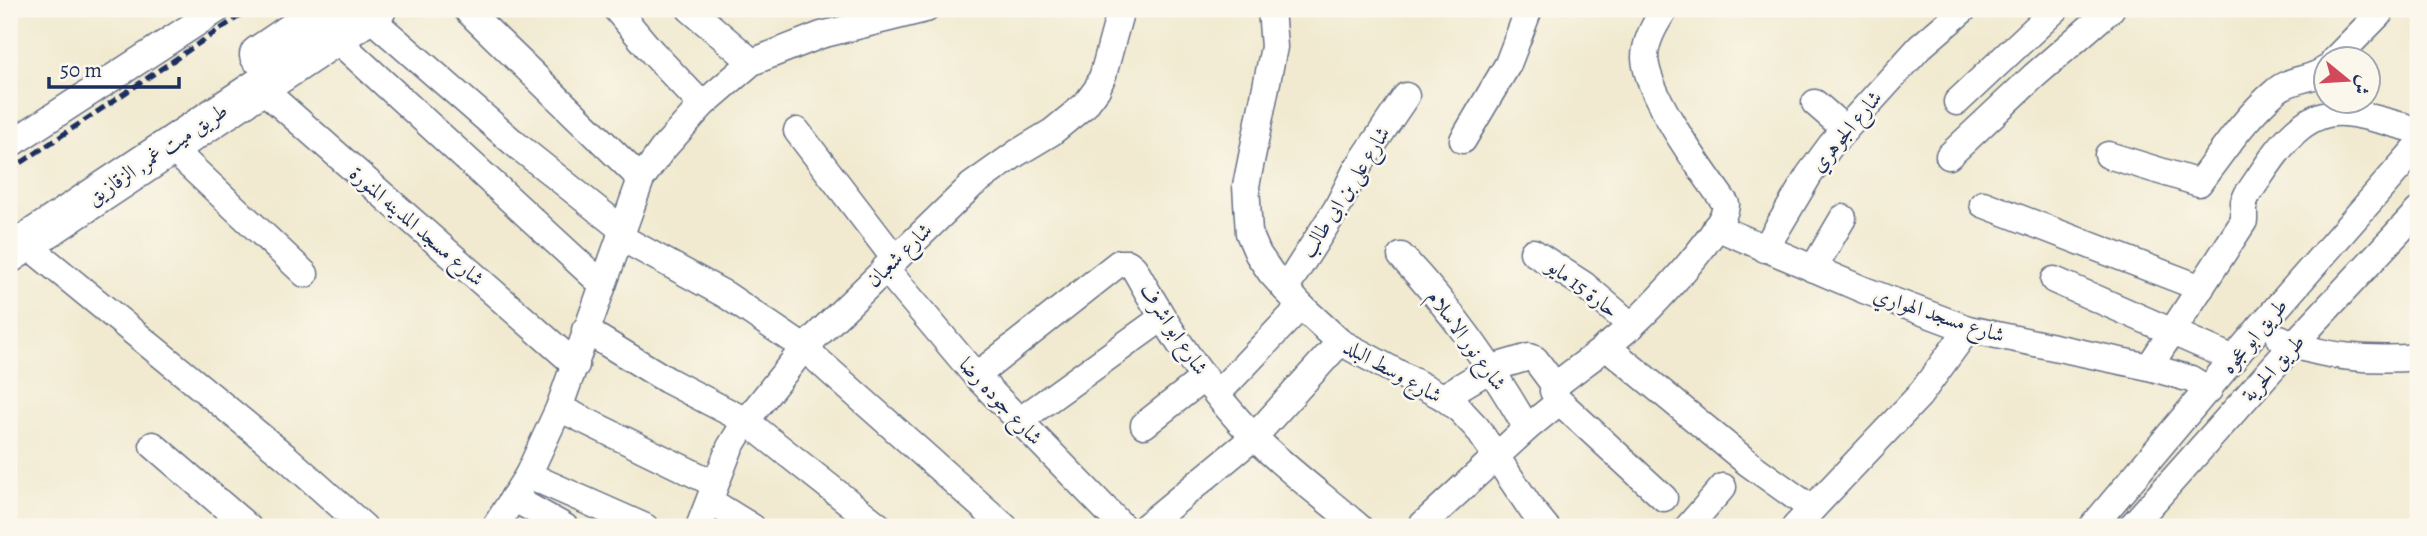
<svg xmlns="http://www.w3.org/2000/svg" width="2427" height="536" font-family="Alegreya,Amiri,serif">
	<rect width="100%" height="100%" fill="#fbf7ec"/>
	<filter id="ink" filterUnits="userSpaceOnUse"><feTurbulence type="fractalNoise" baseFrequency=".0143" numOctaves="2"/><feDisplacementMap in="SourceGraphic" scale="14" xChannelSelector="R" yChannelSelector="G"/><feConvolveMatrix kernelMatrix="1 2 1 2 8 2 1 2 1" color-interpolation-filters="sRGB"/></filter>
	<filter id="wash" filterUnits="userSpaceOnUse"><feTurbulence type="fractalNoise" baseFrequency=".00686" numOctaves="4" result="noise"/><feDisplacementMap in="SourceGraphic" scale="28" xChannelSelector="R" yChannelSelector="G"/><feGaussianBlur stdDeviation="1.57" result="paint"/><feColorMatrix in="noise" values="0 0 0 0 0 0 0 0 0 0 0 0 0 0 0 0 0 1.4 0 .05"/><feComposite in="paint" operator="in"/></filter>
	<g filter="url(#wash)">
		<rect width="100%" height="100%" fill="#f1ead0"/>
	</g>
	<g filter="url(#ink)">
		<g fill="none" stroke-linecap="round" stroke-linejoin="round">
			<!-- minor casing -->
			<g stroke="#667086" stroke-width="29">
				<g id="minor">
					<path d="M466,9l175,170 21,-29 40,-45 50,-43 69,-27 105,-26"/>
					<path d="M616,9l36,43 50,53"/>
					<path d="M690,9l62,53"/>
					<path d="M1271,9l3,38 -28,139 3,47 9,21 13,19 30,33 39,36 103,55 16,12 18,19 55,82 14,17"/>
					<path d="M367,15l147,128 109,87"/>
					<path d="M334,37l269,248"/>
					<path d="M2334,60l46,-47"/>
					<path d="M259,86l317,279"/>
					<path d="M1957,102l99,-93"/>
					<path d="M1815,103l30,26"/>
					<path d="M797,131l98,128"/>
					<path d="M1463,140l45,-76 21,-55"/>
					<path d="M9,145l209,-136"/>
					<path d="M169,146l136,128"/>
					<path d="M2108,155l91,28c23,-31 47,-67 77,-92 14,-13 35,-10 50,-22"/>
					<path d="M1949,156l85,-80 77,-67"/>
					<path d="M1983,204l218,84"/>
					<path d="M1716,227l148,63 104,39 181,38 42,12 18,11"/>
					<path d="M620,237l106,58 78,53 201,179"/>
					<path d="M25,243l262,215 77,69"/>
					<path d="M1765,249l44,-74 22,-30 89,-98 44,-38"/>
					<path d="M1533,252l51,33 48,41"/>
					<path d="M1401,256c51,54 89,108 126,172"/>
					<path d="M885,268l91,108 147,151"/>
					<path d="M1813,269l30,-51"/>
					<path d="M2054,280l180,79"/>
					<path d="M1285,289l52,-81 19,-38 50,-74"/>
					<path d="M585,330l82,50 79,41 134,106"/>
					<path d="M2280,338c37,20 96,23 138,19"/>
					<path d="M1606,346l142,117 64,46"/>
					<path d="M2149,367l95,-146v-19l3,-7c24,-33 50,-87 98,-82 24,2 50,12 73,17"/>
					<path d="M976,376l143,-113h9l6,5c32,58 73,121 120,169 32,32 70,60 105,90"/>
					<path d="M1217,394l84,-88"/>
					<path d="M1443,397l49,-29 37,-11 6,2 20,27"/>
					<path d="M1559,401l105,97"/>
					<path d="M559,408l156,76"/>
					<path d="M1019,421l143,-103"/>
					<path d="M1144,425l61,-48"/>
					<path d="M153,445l95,82"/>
					<path d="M528,475l117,52"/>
					<path d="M513,498l52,29"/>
					<path d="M710,501l42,26"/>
					<path d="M495,527l33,-52 31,-67 82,-229"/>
					<path d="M699,527l31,-80 16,-26 58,-73 168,-163 45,-32 35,-21 33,-27 12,-16 6,-14 18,-66"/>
					<path d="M1145,527l109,-90 86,-95"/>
					<path d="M1420,527l107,-99 32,-26 -6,-11 2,-5c25,-20 52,-38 76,-60 20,-18 97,-99 95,-122 -23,-32 -79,-108 -81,-146 0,-18 11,-36 20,-49"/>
					<path d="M1688,527l35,-40"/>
					<path d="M1795,527l124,-131 49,-67"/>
					<path d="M2092,527l168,-200 158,-181"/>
					<path d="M2131,527l162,-182 125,-134"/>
				</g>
			</g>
			<!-- highway casing -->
			<g stroke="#667086" stroke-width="41">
				<g id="highway">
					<path d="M259,55l68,-46"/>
					<path d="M9,254l368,-245"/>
				</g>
			</g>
			<!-- minor -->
			<use href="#minor" stroke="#fff" stroke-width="26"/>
			<!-- highway -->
			<use href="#highway" stroke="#fff" stroke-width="38"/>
			<!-- rail -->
			<path stroke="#1b2f5e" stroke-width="5" stroke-dasharray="10 5" stroke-linecap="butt" d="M9,171l241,-162"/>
		</g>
	</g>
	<g text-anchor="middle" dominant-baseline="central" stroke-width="5" stroke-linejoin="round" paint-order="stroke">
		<!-- street labels -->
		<g font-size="21" fill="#1b2f5e" stroke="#fbf7ec">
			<text transform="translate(1846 131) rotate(-50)">شارع الجوهري</text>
			<text transform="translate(157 154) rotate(-34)">طريق ميت غمر, الزقازيق</text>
			<text transform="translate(1345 192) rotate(-58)">شارع على بن ابى طالب</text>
			<text transform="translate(417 226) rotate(41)">شارع مسجد المدينه المنورة</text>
			<text transform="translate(899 255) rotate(-44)">شارع شعبان</text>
			<text transform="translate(1583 288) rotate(37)">حارة 15 مايو</text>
			<text transform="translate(1939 315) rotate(18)">شارع مسجد الهواري</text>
			<text transform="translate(1174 329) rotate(56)">شارع ابو اشرف</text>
			<text transform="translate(2254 336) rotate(-50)">طريق ابو عجوه</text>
			<text transform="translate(1467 340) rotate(54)">شارع نور الاسلام</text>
			<text transform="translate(2273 368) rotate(-48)">طريق الحرية</text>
			<text transform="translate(1393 371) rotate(29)">شارع وسط البلد</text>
			<text transform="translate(1001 401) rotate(47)">شارع جوده رضا</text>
		</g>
	</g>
	<!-- margin -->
	<rect width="2427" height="536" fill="none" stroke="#fbf7ec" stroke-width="35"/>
	<!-- north arrow -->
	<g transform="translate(2347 80) rotate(108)"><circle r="33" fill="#fbf7ec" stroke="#a1a7b3" stroke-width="2"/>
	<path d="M0-5L12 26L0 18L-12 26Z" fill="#d1495b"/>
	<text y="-10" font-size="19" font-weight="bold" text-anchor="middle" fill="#1b2f5e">ش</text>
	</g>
	<!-- scale -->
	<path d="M49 77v10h130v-10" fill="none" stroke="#1b2f5e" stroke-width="3.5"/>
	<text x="60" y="77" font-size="21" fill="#1b2f5e" stroke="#fbf7ec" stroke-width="5" paint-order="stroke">50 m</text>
</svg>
